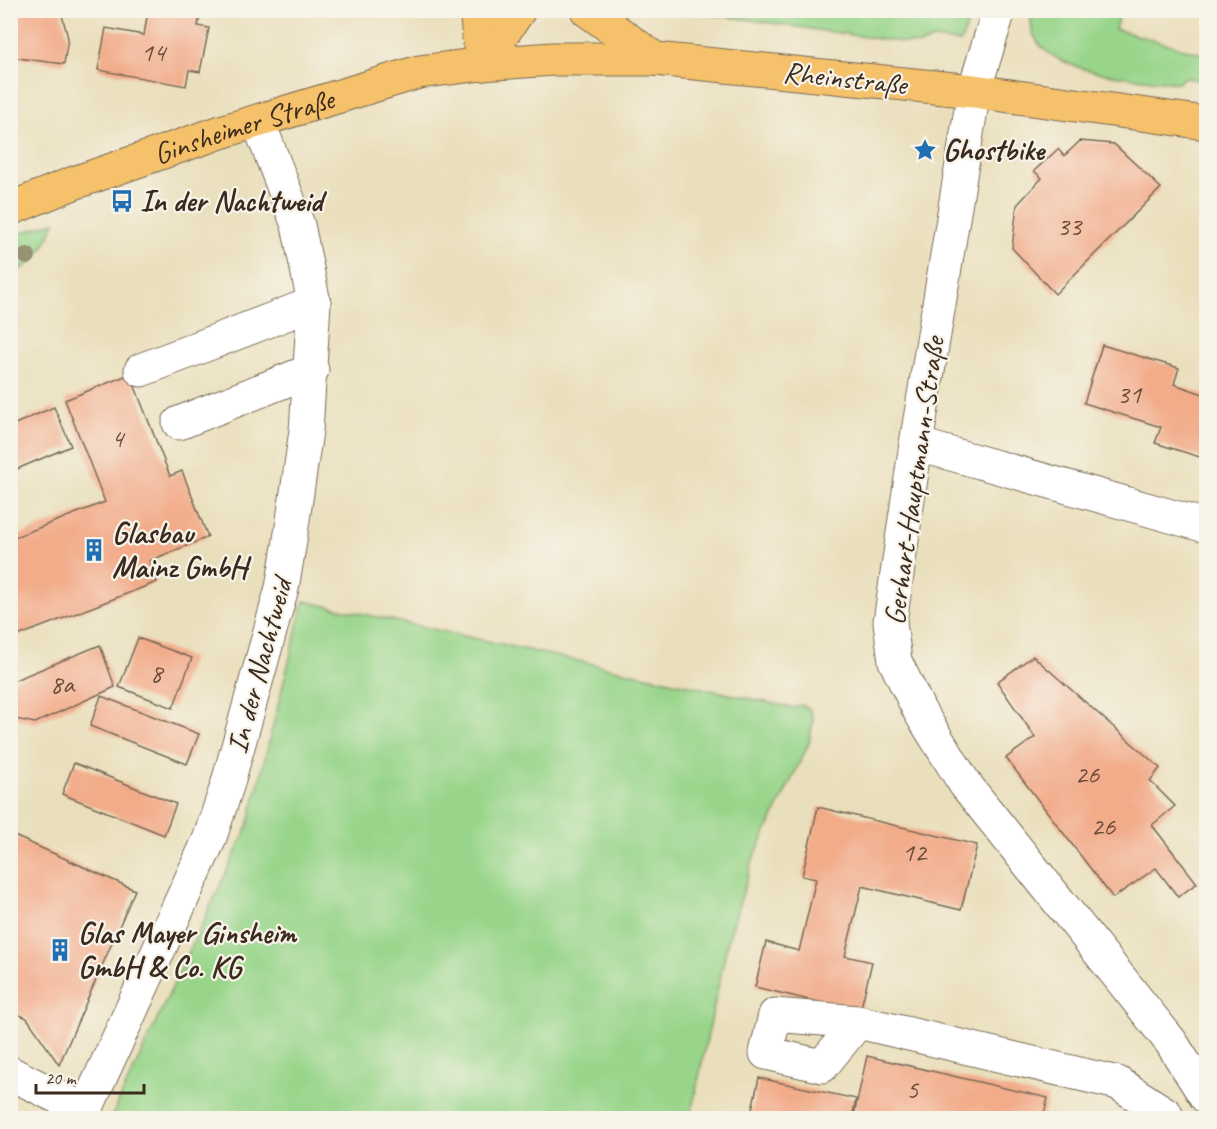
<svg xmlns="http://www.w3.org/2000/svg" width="1217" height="1129" font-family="Caveat,sans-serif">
	<rect width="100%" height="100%" fill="#f7f3e8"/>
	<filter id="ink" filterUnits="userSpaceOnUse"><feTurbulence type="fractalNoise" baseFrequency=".0167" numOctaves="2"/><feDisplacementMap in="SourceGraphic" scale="12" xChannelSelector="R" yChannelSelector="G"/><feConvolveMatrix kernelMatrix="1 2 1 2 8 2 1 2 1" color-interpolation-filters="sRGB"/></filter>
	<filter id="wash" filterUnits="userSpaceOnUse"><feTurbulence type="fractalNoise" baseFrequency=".008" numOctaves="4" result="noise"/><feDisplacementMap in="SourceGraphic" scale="24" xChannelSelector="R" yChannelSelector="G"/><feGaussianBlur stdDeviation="1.35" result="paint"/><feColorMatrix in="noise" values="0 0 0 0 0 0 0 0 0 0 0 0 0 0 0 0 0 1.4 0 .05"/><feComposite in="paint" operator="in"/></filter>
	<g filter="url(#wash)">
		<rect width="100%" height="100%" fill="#eadfbc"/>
		<!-- green -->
		<g fill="#98d58a" stroke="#6a8054" stroke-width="1.5">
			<path d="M689,11h283l-11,31 -29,-3 -12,6z"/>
			<path d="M1032,11h88l-5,18 91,26v27l-22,-5 -6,6c-41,-6 -159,-7 -146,-72z"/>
			<path d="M55,222c-8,24 -20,42 -44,52v-38z"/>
			<path d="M304,601l489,107 9,-3 7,3 4,13 -4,22 -56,116 -25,82 -38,177h-579l137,-292z"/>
		</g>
		<g id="blocks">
			<!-- building -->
			<g fill="#f2ac8a">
				<path d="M10,10l51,1 7,27 -4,26 -54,-7z"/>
				<path d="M148,10h53l-3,16 11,2 -9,44 -11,-2 -3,16 -88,-16 8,-42 38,7z"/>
				<path d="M1080,141l34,3 47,44 -106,106 -43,-46 5,-43 25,-27 -8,-7 24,-22 6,7z"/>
				<path d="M1102,345l77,23 -5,16 32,11v64l-51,-16 6,-16 -77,-24z"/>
				<path d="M130,374l40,102 12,-5 26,66 -59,24 8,21 -147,57v-100l95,-37 -40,-102z"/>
				<path d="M54,407l17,39 -61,26v-57l5,9z"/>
				<path d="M138,638l54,20 -19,50 -54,-21z"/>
				<path d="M100,645l15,42 -80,36 -25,-5v-36z"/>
				<path d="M1033,656l127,112 -10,13 25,25 -23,19 45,58 -19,14 -22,-29 -43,30 -107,-140 29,-21 -38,-55z"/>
				<path d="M101,696l98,38 -12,30 -97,-38z"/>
				<path d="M74,763l102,41 -12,31 -102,-41z"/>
				<path d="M818,807l159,38 -16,65 -99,-24 -17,70 27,6 -12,50 -105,-25 11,-45 33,9 17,-72 -14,-3z"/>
				<path d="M10,834l125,56 -76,175 -32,-47 -17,-7z"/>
				<path d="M867,1056l181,42 -5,20h-176l-13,-3z"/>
				<path d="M759,1078l97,21 -4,19h-102z"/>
			</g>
		</g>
	</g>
	<g filter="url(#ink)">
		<use href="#blocks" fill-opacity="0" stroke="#786955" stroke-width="1.5"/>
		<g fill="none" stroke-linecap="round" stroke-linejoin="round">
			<!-- minor casing -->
			<g stroke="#786955" stroke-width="35">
				<g id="minor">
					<path d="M999,10l-25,81 -58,353 -26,178 5,39 25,51 45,72 206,258 35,55"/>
					<path d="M141,370l173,-67"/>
					<path d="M179,423l133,-53"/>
					<path d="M916,444l290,82"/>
					<path d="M858,1022l-83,-7 -9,38 56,13 36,-44 260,61 48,31"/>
					<path d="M10,1073l76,38"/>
					<path d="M82,1118l127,-278 18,-54 55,-198 7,-41 17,-116 8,-128 -16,-78 -40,-104"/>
				</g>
			</g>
			<!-- major casing -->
			<g stroke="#786955" stroke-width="35">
				<g id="major">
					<path d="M476,10l6,54"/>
					<path d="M587,10l68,49"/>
					<path d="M482,64l37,-54"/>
					<path id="s1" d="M10,209l61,-25 150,-52 198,-60 63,-8 71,-5h102l319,32 232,32"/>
				</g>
			</g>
			<!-- minor -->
			<use href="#minor" stroke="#fff" stroke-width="33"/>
			<!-- major -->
			<use href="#major" stroke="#f5c16b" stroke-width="33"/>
		</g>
		<!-- trees -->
		<circle fill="#969374" cx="27" cy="256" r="9"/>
	</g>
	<!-- icons -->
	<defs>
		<g id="sight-bare" transform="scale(1.8)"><path d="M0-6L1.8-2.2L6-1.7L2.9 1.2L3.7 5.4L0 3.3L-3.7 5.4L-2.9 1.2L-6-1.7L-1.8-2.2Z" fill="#1f6fb2" stroke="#f7f3e8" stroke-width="2.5" paint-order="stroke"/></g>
		<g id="bus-bare" transform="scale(1.8)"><path d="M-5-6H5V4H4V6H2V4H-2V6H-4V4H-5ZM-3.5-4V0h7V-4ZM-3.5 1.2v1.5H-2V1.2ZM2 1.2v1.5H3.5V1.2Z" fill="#1f6fb2" stroke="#f7f3e8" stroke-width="2.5" paint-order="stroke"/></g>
		<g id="building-bare" transform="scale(1.8)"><path d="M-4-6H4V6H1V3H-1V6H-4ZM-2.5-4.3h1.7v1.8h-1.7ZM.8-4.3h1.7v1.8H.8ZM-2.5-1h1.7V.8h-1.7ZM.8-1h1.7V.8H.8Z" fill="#1f6fb2" stroke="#f7f3e8" stroke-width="2.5" paint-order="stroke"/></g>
	</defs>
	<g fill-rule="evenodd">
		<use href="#sight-bare" x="925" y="150"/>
		<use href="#bus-bare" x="122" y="201"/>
		<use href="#building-bare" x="94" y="550"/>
		<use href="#building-bare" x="60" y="950"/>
	</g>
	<g text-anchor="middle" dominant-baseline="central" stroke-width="4.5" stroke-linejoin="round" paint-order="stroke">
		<!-- number labels -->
		<g font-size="27" fill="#694a39">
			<text x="153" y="52">14</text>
			<text x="1069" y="226">33</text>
			<text x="1129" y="394">31</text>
			<text x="117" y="438">4</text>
			<text x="156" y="673">8</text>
			<text x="62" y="684">8a</text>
			<text x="1087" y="774">26</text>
			<text x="1103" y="826">26</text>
			<text x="914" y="852">12</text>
			<text x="912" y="1089">5</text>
		</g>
		<!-- street labels -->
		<g font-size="30" fill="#3b2a1e" stroke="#f7f3e8">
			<text transform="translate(845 78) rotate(6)">Rheinstraße</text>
			<text stroke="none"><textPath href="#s1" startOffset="248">Ginsheimer Straße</textPath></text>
			<text transform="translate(914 481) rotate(-82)">Gerhart-Hauptmann-Straße</text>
			<text transform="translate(259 666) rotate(-75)">In der Nachtweid</text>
		</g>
		<!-- poi labels -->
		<g font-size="30" font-weight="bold" fill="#3b2a1e" stroke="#f7f3e8" text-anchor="start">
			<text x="943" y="150">Ghostbike</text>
			<text x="140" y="201">In der Nachtweid</text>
			<text x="112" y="533">Glasbau<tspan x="112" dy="34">Mainz GmbH</tspan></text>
			<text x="78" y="933">Glas Mayer Ginsheim<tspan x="78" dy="34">GmbH &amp; Co. KG</tspan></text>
		</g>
	</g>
	<!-- margin -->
	<rect width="1217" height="1129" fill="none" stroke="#f7f3e8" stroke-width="36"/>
	<!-- scale -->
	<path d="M36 1084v9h108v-9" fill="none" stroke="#3b2a1e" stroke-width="3"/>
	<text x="45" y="1084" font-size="18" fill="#3b2a1e" stroke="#f7f3e8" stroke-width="4.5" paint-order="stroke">20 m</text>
</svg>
